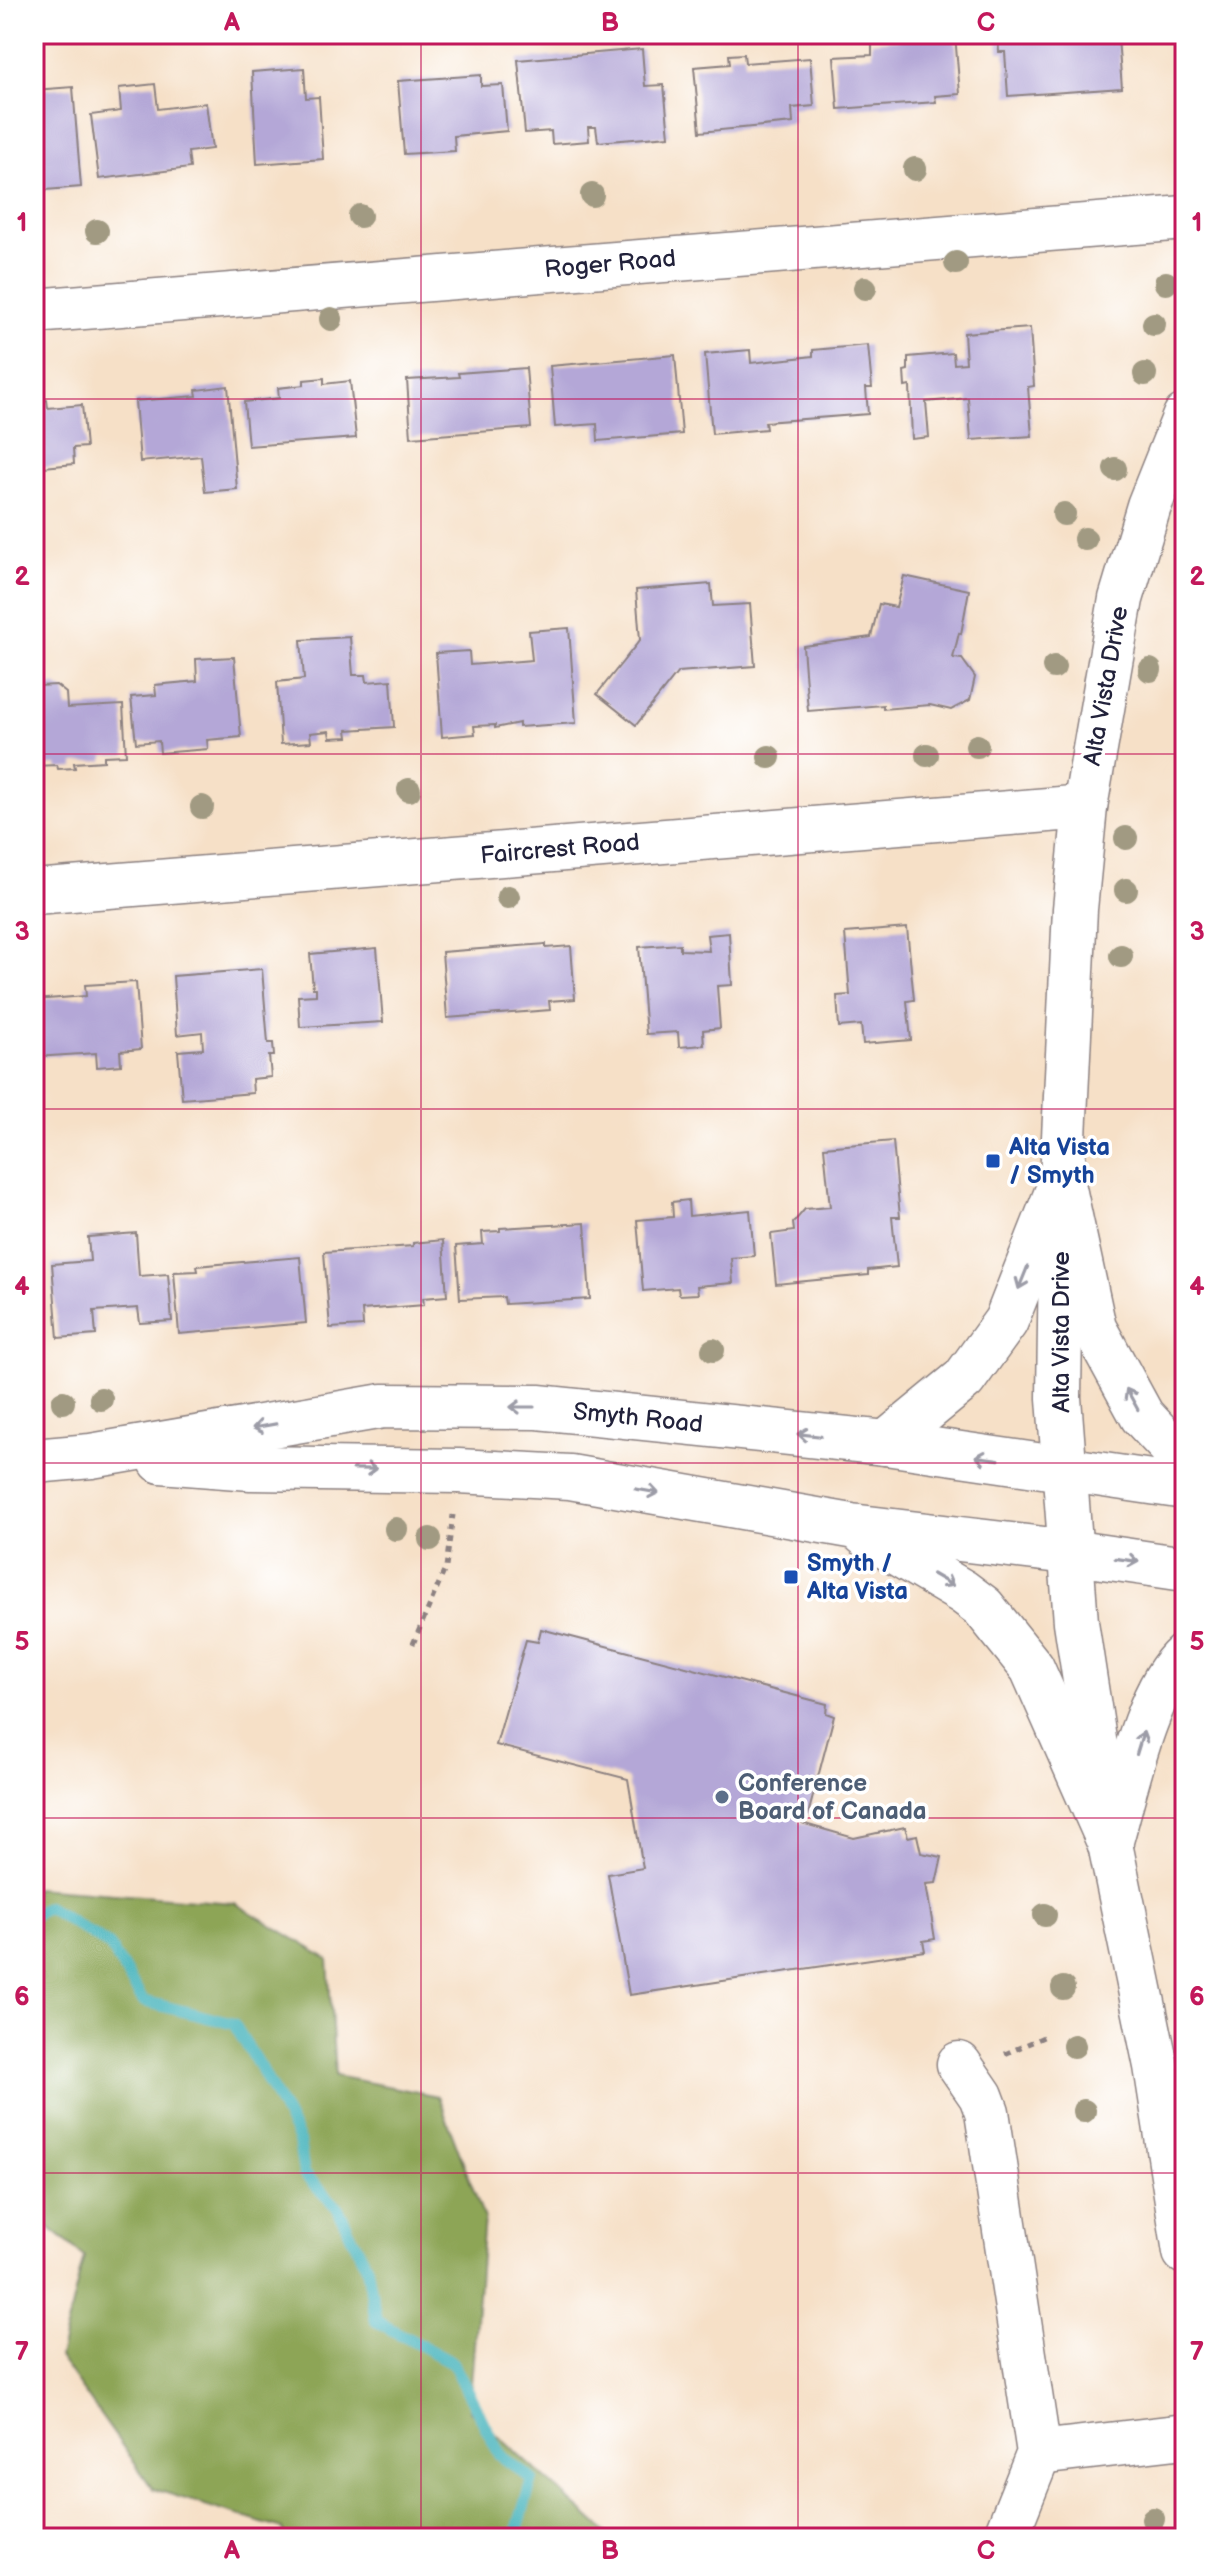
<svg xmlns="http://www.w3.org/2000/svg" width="1219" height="2572" font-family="'Balsamiq Sans',sans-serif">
	<rect width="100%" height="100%" fill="#fff"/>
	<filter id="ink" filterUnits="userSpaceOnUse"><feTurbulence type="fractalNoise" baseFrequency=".0125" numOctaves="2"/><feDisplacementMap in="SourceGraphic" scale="16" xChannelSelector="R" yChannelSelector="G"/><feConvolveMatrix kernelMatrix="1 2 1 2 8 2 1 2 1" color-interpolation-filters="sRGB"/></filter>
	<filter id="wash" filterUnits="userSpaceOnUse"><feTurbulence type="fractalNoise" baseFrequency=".006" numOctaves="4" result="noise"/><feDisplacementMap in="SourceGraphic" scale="32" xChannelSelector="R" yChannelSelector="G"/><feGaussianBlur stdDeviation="1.8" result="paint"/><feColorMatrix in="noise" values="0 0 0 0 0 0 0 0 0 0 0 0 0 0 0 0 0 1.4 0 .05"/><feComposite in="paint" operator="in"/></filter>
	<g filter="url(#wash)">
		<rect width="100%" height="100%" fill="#f6e0c7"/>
		<!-- forest -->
		<path fill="#8da556" stroke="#586448" stroke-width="2" d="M34,1888l201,15 93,56 7,117 103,20 46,122 -15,192 143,128h-327l-3,-9 -129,-40 -94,-132 25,-101 -50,-41z"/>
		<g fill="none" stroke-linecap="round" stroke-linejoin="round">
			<!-- stream -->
			<path stroke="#44b3bc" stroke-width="12" d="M34,1915l13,-8 62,38 34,56 91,23 30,50 35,67 5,33 33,33 30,60 9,54 77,42 47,92 32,24 -14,48v11"/>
		</g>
		<g id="blocks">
			<!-- building -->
			<g fill="#b4a7d7">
				<path d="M902,34h29v3l24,-2 5,59 -25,2 1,6 -98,7 -4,-52 38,-2v-13l30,-3z"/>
				<path d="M998,34h46l1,9 73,-5 4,50 -114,8 -3,-44h-6z"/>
				<path d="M642,49l3,37 19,-1 5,51 -71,6 -2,-15h-8l1,14 -37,3 -1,-13 -26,2 -7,-73z"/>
				<path d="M744,54l1,9 65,-5 4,48 -22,2 1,15 -93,9 -6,-65 36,-3 -1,-9z"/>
				<path d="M304,68l2,30 13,-1 4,62 -66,5 -5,-92z"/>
				<path d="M481,75v11l22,-1 4,46 -53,5 1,15 -51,3 -6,-73z"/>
				<path d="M155,84l3,25 48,-6 6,46 -24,3 2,16 -91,11 -8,-64 30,-4 -2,-23z"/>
				<path d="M73,87l8,100 -47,4v-101z"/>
				<path d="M1030,328l4,58 -6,1 4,49 -61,4 -3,-42 -42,4 3,35 -17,2 -2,-53 -5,1 -1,-16 4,-1v-13l45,-4 1,11 12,-1 -2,-30z"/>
				<path d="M868,345l4,43h-6l2,26 -103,8 1,7 -54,5 -7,-80 45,-4 1,13 62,-7v-6z"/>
				<path d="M675,355l7,79 -84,7 -1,-17 -42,3 -5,-61z"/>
				<path d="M526,368l5,60 -120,9 -4,-57 52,-3 -1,-4z"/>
				<path d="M324,378v6l26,-3 6,57 -108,8 -4,-44 35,-4 -1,-10 26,-3v-5z"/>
				<path d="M228,386l9,103 -32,3 -4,-36 -61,6 -5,-61 62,-5 -1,-6z"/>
				<path d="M47,400l1,8 34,-3 4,42 -13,1 1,16 -40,4v-67z"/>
				<path d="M904,576l65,14 -8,44 -2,-1 -6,25 9,1 13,18 -5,23 -19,10 -21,-5 -47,4v-4l-75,6 -5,-65 68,-9 8,-33 17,3z"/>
				<path d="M711,584l2,22 37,-2 5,62 -77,6 -42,53 -39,-31 43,-54 -4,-50z"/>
				<path d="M569,628l7,95 -57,4v-4l-24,5v-3l-21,1 1,8 -33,3 -6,-84 33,-2 1,14 62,-5 -3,-29z"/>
				<path d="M350,637l3,38h13l1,7 24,-2 3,47 -47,3 1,7 -18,1 -1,-7 -19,2 1,9 -30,2 -4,-62 27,-3 -3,-39z"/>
				<path d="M234,657l7,80 -34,3 1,9 -48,4 -1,-12 -23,2 -5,-46 25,-2 -1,-10 42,-4 -1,-22z"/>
				<path d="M39,678v8l17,-1 10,8 1,15 56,-3 3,50 -22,1v5l-30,2 1,5 -17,1 -1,-4 -23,1v-87z"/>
				<path d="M907,928l7,72 -7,1 4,39 -48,4 -2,-19 -22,2 -2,-31 13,-1 -5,-62z"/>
				<path d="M729,933l3,52 -15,1 3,42 -17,2 1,15 -25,2 -1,-15 -32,2 -7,-87 41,-3v6l29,1 -2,-16z"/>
				<path d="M546,944v4l25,-2 4,53 -26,2 1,9 -103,8 -5,-66z"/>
				<path d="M377,948l6,74 -83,5 -2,-31 18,-1v-7h-3l-3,-34z"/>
				<path d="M262,969l6,74h5l1,13h-5l2,21 -19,2 1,14 -71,6 -4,-48 25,-2 -1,-17 -25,3 -4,-59z"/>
				<path d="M136,982l5,67 -21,2 1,14 -24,2 -1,-14 -61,4 -1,-57 52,-4 -1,-11z"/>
				<path d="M893,1141l7,76h-8l5,50 -29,3v5l-92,9 -5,-50 23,-3 -1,-8 12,-14 25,-2 -6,-60z"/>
				<path d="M688,1200l1,16 61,-6 4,46 -23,2 2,25 -36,3 1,8 -19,1 -1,-7 -35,3 -6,-71 36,-3 -1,-15z"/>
				<path d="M585,1223l5,76 -85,5 -1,-7 -44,2 -4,-53 27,-2 -1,-12 18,-1v-3z"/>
				<path d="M136,1233l3,43 29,-2 4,47 -32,2 -2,-15 -44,3 2,24 -38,3 -6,-74 38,-3 -2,-24z"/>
				<path d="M443,1240l4,56 -24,2 1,7 -62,5 1,16 -33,2 -6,-76 89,-6v-3z"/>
				<path d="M300,1257l6,66 -127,11 -5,-62 24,-1 -1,-5z"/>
				<path d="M541,1629l286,75 -1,9 8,3 -26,99 -9,-1 -1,8 56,16 51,-11 3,10 9,-2 4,18 21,4 -6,26 -10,1 9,55 -12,2 2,10 -296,44 -21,-121 35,-6 -15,-89 -132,-34 30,-105 12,2z"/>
			</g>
		</g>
	</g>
	<g filter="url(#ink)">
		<use href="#blocks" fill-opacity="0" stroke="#8c8181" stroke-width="2"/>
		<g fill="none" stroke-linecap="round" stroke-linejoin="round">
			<!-- minor casing -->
			<g stroke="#8c8181" stroke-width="47">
				<g id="minor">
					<path d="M34,311l1151,-93"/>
					<path d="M1185,416l-36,90 -28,93 -36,208 -10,102 -13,270 -3,219 17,224 34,222 46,222 29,186"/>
					<path d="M34,892l1051,-85"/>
					<path d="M959,2064l22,32 6,16 52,341 -34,85"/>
					<path d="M1039,2453l146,-17"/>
				</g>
			</g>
			<!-- major casing -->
			<g stroke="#8c8181" stroke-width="47">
				<g id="major">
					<path d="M1062,1179l32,149 48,88 28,30 15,8"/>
					<path d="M886,1443l78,-64 42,-58 56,-142"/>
					<path d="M34,1461l57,-5 292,-50 155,1 348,36 299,44"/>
					<path d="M161,1461l90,7 207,3 112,6 281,49 218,26 116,17"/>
					<path d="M865,1534l98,58 20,15 49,61 78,176"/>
					<path d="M1110,1844c15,-51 36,-156 75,-189"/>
				</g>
			</g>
			<!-- path -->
			<g stroke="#8c8181" stroke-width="5" stroke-dasharray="6 6" stroke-linecap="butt">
				<path d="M413,1644l33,-77 7,-52"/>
				<path d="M1005,2054l43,-19"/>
			</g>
			<!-- minor -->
			<use href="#minor" stroke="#fff" stroke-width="44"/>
			<!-- major -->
			<use href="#major" stroke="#fff" stroke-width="44"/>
		</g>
		<!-- trees -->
		<g fill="#a19a82">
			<circle cx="915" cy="169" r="12"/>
			<circle cx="592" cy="195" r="12"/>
			<circle cx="360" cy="216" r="12"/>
			<circle cx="97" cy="231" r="12"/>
			<circle cx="956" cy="263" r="12"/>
			<circle cx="1166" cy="283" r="12"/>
			<circle cx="865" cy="288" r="12"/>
			<circle cx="331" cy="319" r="12"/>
			<circle cx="1154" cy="324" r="12"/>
			<circle cx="1145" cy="374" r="12"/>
			<circle cx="1115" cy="469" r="12"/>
			<circle cx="1064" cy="514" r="12"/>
			<circle cx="1085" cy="539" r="12"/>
			<circle cx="1054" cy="667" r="12"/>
			<circle cx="1150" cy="670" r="12"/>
			<circle cx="977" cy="746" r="12"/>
			<circle cx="927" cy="755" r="12"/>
			<circle cx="769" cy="757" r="12"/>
			<circle cx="409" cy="790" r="12"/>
			<circle cx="202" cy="807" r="12"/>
			<circle cx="1126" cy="838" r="12"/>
			<circle cx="1126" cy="890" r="12"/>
			<circle cx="508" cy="897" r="12"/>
			<circle cx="1121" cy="956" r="12"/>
			<circle cx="713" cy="1350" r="12"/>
			<circle cx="101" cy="1399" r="12"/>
			<circle cx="63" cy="1402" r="12"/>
			<circle cx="396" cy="1529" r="12"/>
			<circle cx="430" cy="1539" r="12"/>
			<circle cx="1045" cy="1915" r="12"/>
			<circle cx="1063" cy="1988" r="12"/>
			<circle cx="1074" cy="2046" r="12"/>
			<circle cx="1084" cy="2111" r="12"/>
			<circle cx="1153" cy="2519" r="12"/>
		</g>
		<!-- one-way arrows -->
		<defs><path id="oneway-shaft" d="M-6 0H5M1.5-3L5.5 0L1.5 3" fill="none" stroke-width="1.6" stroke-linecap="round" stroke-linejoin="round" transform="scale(2)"/></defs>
		<g stroke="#9c9ca7">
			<use href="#oneway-shaft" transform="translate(1023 1278) rotate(112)"/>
			<use href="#oneway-shaft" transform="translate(1132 1399) rotate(-119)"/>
			<use href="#oneway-shaft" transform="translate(522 1407) rotate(-180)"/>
			<use href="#oneway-shaft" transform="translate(264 1426) rotate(170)"/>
			<use href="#oneway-shaft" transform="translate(809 1435) rotate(-174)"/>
			<use href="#oneway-shaft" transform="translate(987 1458) rotate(-172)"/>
			<use href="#oneway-shaft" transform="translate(365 1469) rotate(1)"/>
			<use href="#oneway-shaft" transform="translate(647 1491) rotate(10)"/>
			<use href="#oneway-shaft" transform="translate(1127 1560) rotate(8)"/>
			<use href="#oneway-shaft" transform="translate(943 1580) rotate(30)"/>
			<use href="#oneway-shaft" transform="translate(1140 1743) rotate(-73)"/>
		</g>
	</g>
	<!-- grid -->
	<path fill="none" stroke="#c2185b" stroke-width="2" stroke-opacity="0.55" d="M421,34v2504M798,34v2504M34,399h1151M34,754h1151M34,1109h1151M34,1463h1151M34,1818h1151M34,2173h1151"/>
	<!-- markers -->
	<g fill="#1a4fb4" stroke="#fff" stroke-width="3">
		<rect x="985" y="1153" width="16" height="16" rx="4"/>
		<rect x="783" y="1569" width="16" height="16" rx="4"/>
	</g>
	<circle fill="#5c6f8a" stroke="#fff" stroke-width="3" cx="722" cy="1797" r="8"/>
	<g text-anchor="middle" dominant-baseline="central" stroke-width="7" stroke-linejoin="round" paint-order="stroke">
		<!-- street labels -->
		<g font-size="24" fill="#22223b" stroke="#fff">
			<text transform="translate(610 264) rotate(-5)">Roger Road</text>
			<text transform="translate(1106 686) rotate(-80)">Alta Vista Drive</text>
			<text transform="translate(560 849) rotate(-5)">Faircrest Road</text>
			<text transform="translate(1061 1332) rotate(-90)">Alta Vista Drive</text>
			<text transform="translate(638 1418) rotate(6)">Smyth Road</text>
		</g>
		<!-- transit labels -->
		<g font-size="24" font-weight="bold" fill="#164399" stroke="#fff" text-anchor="start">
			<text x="1009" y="1147">Alta Vista<tspan x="1009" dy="28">/ Smyth</tspan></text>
			<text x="807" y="1563">Smyth /<tspan x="807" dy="28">Alta Vista</tspan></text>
		</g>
		<!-- service labels -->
		<g font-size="24" font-weight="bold" fill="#4e5e75" stroke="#fff" text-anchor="start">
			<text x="738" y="1783">Conference<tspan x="738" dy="28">Board of Canada</tspan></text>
		</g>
	</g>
	<!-- margin -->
	<rect width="1219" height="2572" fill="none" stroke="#fff" stroke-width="88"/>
	<rect x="44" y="44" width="1131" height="2484" fill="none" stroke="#c2185b" stroke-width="3"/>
	<g font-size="26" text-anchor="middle" font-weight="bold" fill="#c2185b">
		<text x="232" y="31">A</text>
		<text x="610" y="31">B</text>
		<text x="986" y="31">C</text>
		<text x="22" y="231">1</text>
		<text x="1197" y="231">1</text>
		<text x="22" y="585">2</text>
		<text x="1197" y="585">2</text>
		<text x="22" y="940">3</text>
		<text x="1197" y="940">3</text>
		<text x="22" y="1295">4</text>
		<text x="1197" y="1295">4</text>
		<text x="22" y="1650">5</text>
		<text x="1197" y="1650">5</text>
		<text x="22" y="2005">6</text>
		<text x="1197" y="2005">6</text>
		<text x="22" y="2360">7</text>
		<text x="1197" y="2360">7</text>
		<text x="232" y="2559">A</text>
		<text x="610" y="2559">B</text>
		<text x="986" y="2559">C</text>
	</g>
</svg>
